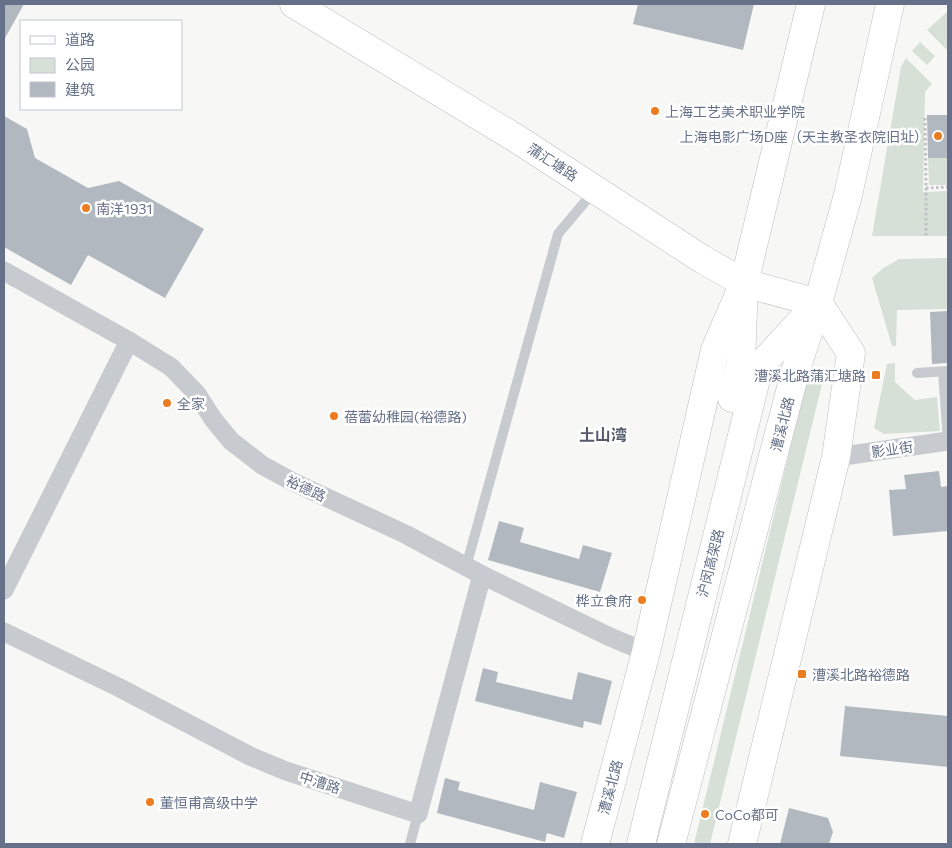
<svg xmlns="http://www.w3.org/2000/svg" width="952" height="848" font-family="Commissioner,'Noto Sans SC',sans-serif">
	<rect width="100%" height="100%" fill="#f7f8f5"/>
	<!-- green -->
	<g fill="#d7e0d6">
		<path d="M948,11v40l-21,-21z"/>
		<path d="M920,42l15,14 -8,9 -15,-14z"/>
		<path d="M906,58l26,26 -7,8 -2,100 25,-1v45h-76l29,-169z"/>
		<path d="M928,158h20v27h-19z"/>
		<path d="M948,258v51l-51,1 -1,36h-4l-20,-68 10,-9 17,-10z"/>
		<path d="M895,363v19l20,18 22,-3 3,34 -56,3 -10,-6 13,-64z"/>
		<path d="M815,372l5,2 3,6 -113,464h-16l113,-465z"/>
	</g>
	<!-- building -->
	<g fill="#b2b8bf">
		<path d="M4,4h20l-20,36z"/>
		<path d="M638,4h116l-11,46 -110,-26z"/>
		<path d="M927,115h21v43h-20z"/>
		<path d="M4,116l23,13 8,29 53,30 31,-7 85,48 -39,69 -77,-43 -17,30 -67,-38z"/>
		<path d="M948,311v52l-16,1 -2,-52z"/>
		<path d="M939,471l2,16 7,-1v45l-55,5 -4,-46 17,-1 -2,-14z"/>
		<path d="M499,521l25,7 -4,14 59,17 4,-14 29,8 -12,39 -112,-32z"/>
		<path d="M483,668l15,4 -2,10 76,18 6,-28 34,9 -11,44 -17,-4 -1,7 -108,-27z"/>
		<path d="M845,706l103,10v51l-108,-11z"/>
		<path d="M445,778l15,4 -2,8 76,20 6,-28 37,10 -13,46 -17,-5 -2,9 -108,-29z"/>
		<path d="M789,808l39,10 5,14 -4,12h-49z"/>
	</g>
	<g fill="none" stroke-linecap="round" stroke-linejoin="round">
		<!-- secondary casing -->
		<g stroke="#bcbfc5" stroke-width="29">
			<path id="secondary" d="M294,4l220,133 188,122 42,24 74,20"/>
		</g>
		<!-- primary casing -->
		<g stroke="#babdc2" stroke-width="29">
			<g id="primary">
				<path d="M595,844l51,-192 69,-302 29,-67 67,-279"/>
				<path d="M671,844l125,-475 22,-66 30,-108 42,-191"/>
				<path d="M742,844l94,-387 15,-104 -33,-50"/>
			</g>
		</g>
		<!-- highway casing -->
		<g stroke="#bcbdc1" stroke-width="29">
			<g id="highway">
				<path d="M732,398l9,-36 3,-79"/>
				<path d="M641,844l118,-477 59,-64"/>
			</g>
		</g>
		<!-- path -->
		<g stroke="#c1c2c5" stroke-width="3" stroke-dasharray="2.5 2.5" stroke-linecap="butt">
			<path d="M925,118l1,70 22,-1"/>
			<path d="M926,188v49"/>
		</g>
		<!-- lane -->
		<g stroke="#c7cace" stroke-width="10">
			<path d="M943,372l5,70"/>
			<path d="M917,373l31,-2"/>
			<path d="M466,567l92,-333 36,-43"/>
			<path d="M410,844l8,-30"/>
		</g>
		<!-- street -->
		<g stroke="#c7cace" stroke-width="19">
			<path d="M4,271l125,70 42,26 26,27 16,25 18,22 31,24 29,16 114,53 77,41 128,62 36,15"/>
			<path d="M836,457l112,-16"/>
			<path d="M4,590l125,-249"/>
			<path d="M4,632l114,55 132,69 36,15 132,43 64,-239"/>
		</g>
		<!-- secondary -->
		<use href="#secondary" stroke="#fff" stroke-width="28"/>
		<!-- primary -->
		<use href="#primary" stroke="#fff" stroke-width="28"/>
		<!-- highway -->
		<use href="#highway" stroke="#fff" stroke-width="28"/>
	</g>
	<!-- markers -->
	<g fill="#ec7c20" stroke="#fff" stroke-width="2">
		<circle cx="655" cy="111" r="5"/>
		<circle cx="938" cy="136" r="5"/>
		<circle cx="86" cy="208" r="5"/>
		<rect x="871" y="370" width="10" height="10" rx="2.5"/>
		<circle cx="167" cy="403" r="5"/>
		<circle cx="334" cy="416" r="5"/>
		<circle cx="642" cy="600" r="5"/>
		<rect x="797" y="669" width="10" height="10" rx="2.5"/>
		<circle cx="150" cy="802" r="5"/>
		<circle cx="705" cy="814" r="5"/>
	</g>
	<g text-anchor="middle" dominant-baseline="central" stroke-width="5" stroke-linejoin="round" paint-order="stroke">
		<!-- poi labels -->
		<g font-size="14" fill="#657188" stroke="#fff" text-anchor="start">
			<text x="665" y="111">上海工艺美术职业学院</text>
			<text x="928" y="136" text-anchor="end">上海电影广场D座（天主教圣衣院旧址）</text>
			<text x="96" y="208">南洋1931</text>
			<text x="866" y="375" text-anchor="end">漕溪北路蒲汇塘路</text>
			<text x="177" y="403">全家</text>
			<text x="344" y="416">蓓蕾幼稚园(裕德路)</text>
			<text x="632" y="600" text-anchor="end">桦立食府</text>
			<text x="812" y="674">漕溪北路裕德路</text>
			<text x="160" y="802">董恒甫高级中学</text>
			<text x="715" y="814">CoCo都可</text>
		</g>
		<!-- street labels -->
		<g font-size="14" fill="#657188" stroke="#fff">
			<text transform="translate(553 162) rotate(33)">蒲汇塘路</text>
			<text transform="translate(782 424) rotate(-76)">漕溪北路</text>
			<text transform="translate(892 449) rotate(-8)">影业街</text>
			<text transform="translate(306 488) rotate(25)">裕德路</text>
			<text transform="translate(710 563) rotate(-76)">沪闵高架路</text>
			<text transform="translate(320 782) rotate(18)">中漕路</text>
			<text transform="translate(610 787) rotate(-75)">漕溪北路</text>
		</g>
		<!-- quarter labels -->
		<g font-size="16" font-weight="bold" fill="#545c6c" stroke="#fff">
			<text x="603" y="434">土山湾</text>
		</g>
	</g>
	<!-- border -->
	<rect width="952" height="848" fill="none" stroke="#657188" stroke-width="10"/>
	<!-- legend -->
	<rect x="20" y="20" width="162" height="90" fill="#ffffff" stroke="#c1c6cf"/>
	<rect x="30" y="36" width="25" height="8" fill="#ffffff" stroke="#c1c6cf"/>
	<text x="65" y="45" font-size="15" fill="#657188">道路</text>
	<rect x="30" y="58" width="25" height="15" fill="#d7e0d6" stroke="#c1c6cf"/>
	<text x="65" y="70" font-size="15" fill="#657188">公园</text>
	<rect x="30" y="82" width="25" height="15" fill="#b2b8bf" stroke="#c1c6cf"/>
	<text x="65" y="95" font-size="15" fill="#657188">建筑</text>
</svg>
